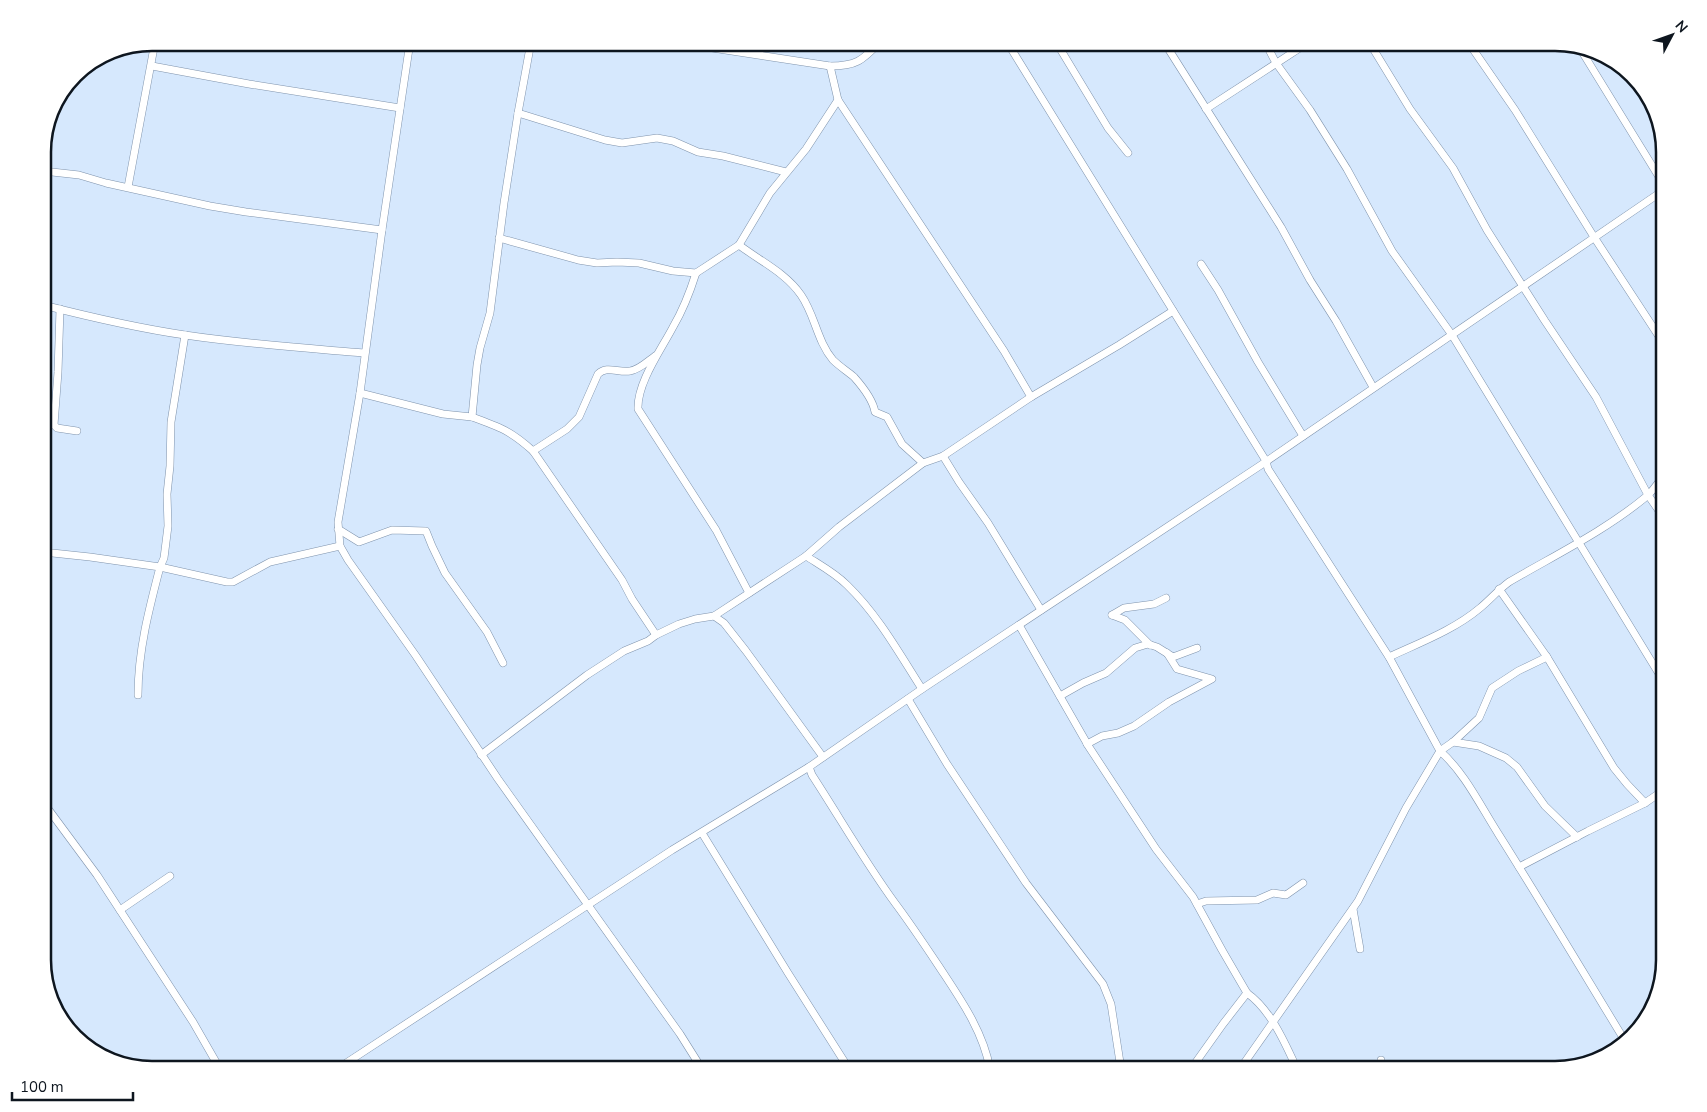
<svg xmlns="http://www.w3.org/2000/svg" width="1707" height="1112" font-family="'Nunito Sans',sans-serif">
	<rect width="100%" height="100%" fill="#d6e8fd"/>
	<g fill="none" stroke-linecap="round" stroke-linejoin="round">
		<!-- street casing -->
		<g stroke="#7f93ac" stroke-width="8">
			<g id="street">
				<path d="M410,42l-28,188 -22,163 -22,129 2,24 8,14 68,96 82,123 182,255 22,35"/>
				<path d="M673,42l157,24c26,0 32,-5 50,-24"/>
				<path d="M1007,42l259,419 2,8 121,188 51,94c25,22 41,56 59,84 43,68 84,137 126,206"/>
				<path d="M1056,42l52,86 20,25"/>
				<path d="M1164,42l117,185 29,53 26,41 37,66"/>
				<path d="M1265,42l11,21 34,47 37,59 45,82 60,84 212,347"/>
				<path d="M1369,42l41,67 43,59 34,62 58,91 51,76 52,98 16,23"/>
				<path d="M1468,42l47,68 79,127 70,107"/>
				<path d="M1581,50l83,135"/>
				<path d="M152,66l97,18 151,24"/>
				<path d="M830,66l8,34 166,251 27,46 88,-52 54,-34"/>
				<path d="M1206,109l103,-67"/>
				<path d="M518,113l87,27 17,3 35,-5 16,3 25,11 25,4 63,16"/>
				<path d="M43,171l36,4 27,8 104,23 36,6 136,18"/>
				<path d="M128,187l27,-145"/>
				<path d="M499,238l79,22 19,3 20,-1 22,1 34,8 23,2 43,-28 31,-52 36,-44 32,-49"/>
				<path d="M739,245c21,16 47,28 62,50 14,20 16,46 32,65 6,6 14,11 21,17 8,9 19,23 21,35l12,5 15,27 21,19"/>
				<path d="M1201,264l17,26 40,72 45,74"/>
				<path d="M696,273c-6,19 -13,37 -23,54 -12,23 -36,56 -35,82l78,121 33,63"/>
				<path d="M43,305c47,12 94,23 142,30 60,9 120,13 179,18"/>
				<path d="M60,309l-2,63 -4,53 3,3 20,3"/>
				<path d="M185,335l-14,87 -1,44 -3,28 1,32 -4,32 -4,9 67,15h6l37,-20 70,-16"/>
				<path d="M360,393l83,21 29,3 5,-52 3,-17 10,-35 14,-110 14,-90 13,-71"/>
				<path d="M472,417c28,10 39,14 61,34l89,129 10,19 24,36"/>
				<path d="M533,451l34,-22 12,-12 19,-43c9,-9 20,-1 32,-3 9,-1 18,-10 25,-15"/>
				<path d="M943,456l16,26 29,41 53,87"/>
				<path d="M338,529l21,13 33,-12 34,1 6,15 13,27 42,59 16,31"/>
				<path d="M43,552l47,5 70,10c-11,42 -22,84 -22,128"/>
				<path d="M806,556c14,9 29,17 41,29 31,30 52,68 75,104"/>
				<path d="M1499,589l48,68 67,111 13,16 18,19 -57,28 -69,36"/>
				<path d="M1112,615l12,-7 30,-4 12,-6"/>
				<path d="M1112,615l13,5 25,25"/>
				<path d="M714,616l10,7 22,28 77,106"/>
				<path d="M1019,625l70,122 67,102 37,48 29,53 25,43 -24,31 -32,45"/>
				<path d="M1389,657c30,-14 65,-27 91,-49 10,-8 18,-18 29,-26 46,-27 96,-51 138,-86 6,-5 11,-14 17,-20"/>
				<path d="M1060,696l23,-13 23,-10 29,-25 13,-4 9,3 16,10 24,-9"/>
				<path d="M908,699l39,65 79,119 77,101 8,20 10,65"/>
				<path d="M1453,742l26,4 27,12 11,9 28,39 32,31"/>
				<path d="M1087,744l15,-8 16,-3 16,-7 35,-24 43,-23 -35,-10 -10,-16"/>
				<path d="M481,755l106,-80 37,-24 24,-10 8,-6 23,-11 16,-5 19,-3 92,-60 33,-29 84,-64 20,-7 88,-59"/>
				<path d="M809,767l3,8c28,43 53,87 83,128 15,20 29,41 43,62 21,32 45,65 52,104"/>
				<path d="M43,802l54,73 96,147 27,47"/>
				<path d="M1645,803l19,-13"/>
				<path d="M702,833l86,140 61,96"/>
				<path d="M1197,904l9,-3 51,-1 16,-7 13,2 17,-12"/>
				<path d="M1353,909l7,40"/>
				<path d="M120,910l50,-34"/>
				<path d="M1247,993c24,17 38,50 50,76"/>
				<path d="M1245,1063l5,6"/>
				<path d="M337,1069l335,-219 137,-83 113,-78 339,-224 403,-275"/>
				<path d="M1240,1069l118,-168 48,-93 34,-57 13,-9 26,-24 13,-30 26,-17 29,-14"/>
				<path d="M1381,1069v-9"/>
			</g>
		</g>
		<!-- street -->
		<use href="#street" stroke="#fff" stroke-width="7"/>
	</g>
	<!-- crop -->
	<path d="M0 0H1707V1112H0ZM152 51H1555A101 101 0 0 1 1656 152V960A101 101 0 0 1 1555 1061H152A101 101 0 0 1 51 960V152A101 101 0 0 1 152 51Z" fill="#fff" fill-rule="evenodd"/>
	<path fill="none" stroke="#0e161f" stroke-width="2.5" d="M152 51H1555A101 101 0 0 1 1656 152V960A101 101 0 0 1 1555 1061H152A101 101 0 0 1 51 960V152A101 101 0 0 1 152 51Z"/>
	<!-- north arrow -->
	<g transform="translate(1672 35) rotate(49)" stroke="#ffffff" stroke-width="4" paint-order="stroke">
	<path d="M0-4L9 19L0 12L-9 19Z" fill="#0e161f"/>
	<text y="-8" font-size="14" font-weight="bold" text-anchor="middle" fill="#0e161f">N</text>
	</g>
	<!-- scale -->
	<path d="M12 1092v8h121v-8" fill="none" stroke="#0e161f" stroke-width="2.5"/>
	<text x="20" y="1092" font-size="15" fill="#0e161f" stroke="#ffffff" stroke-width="4" paint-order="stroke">100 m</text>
</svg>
